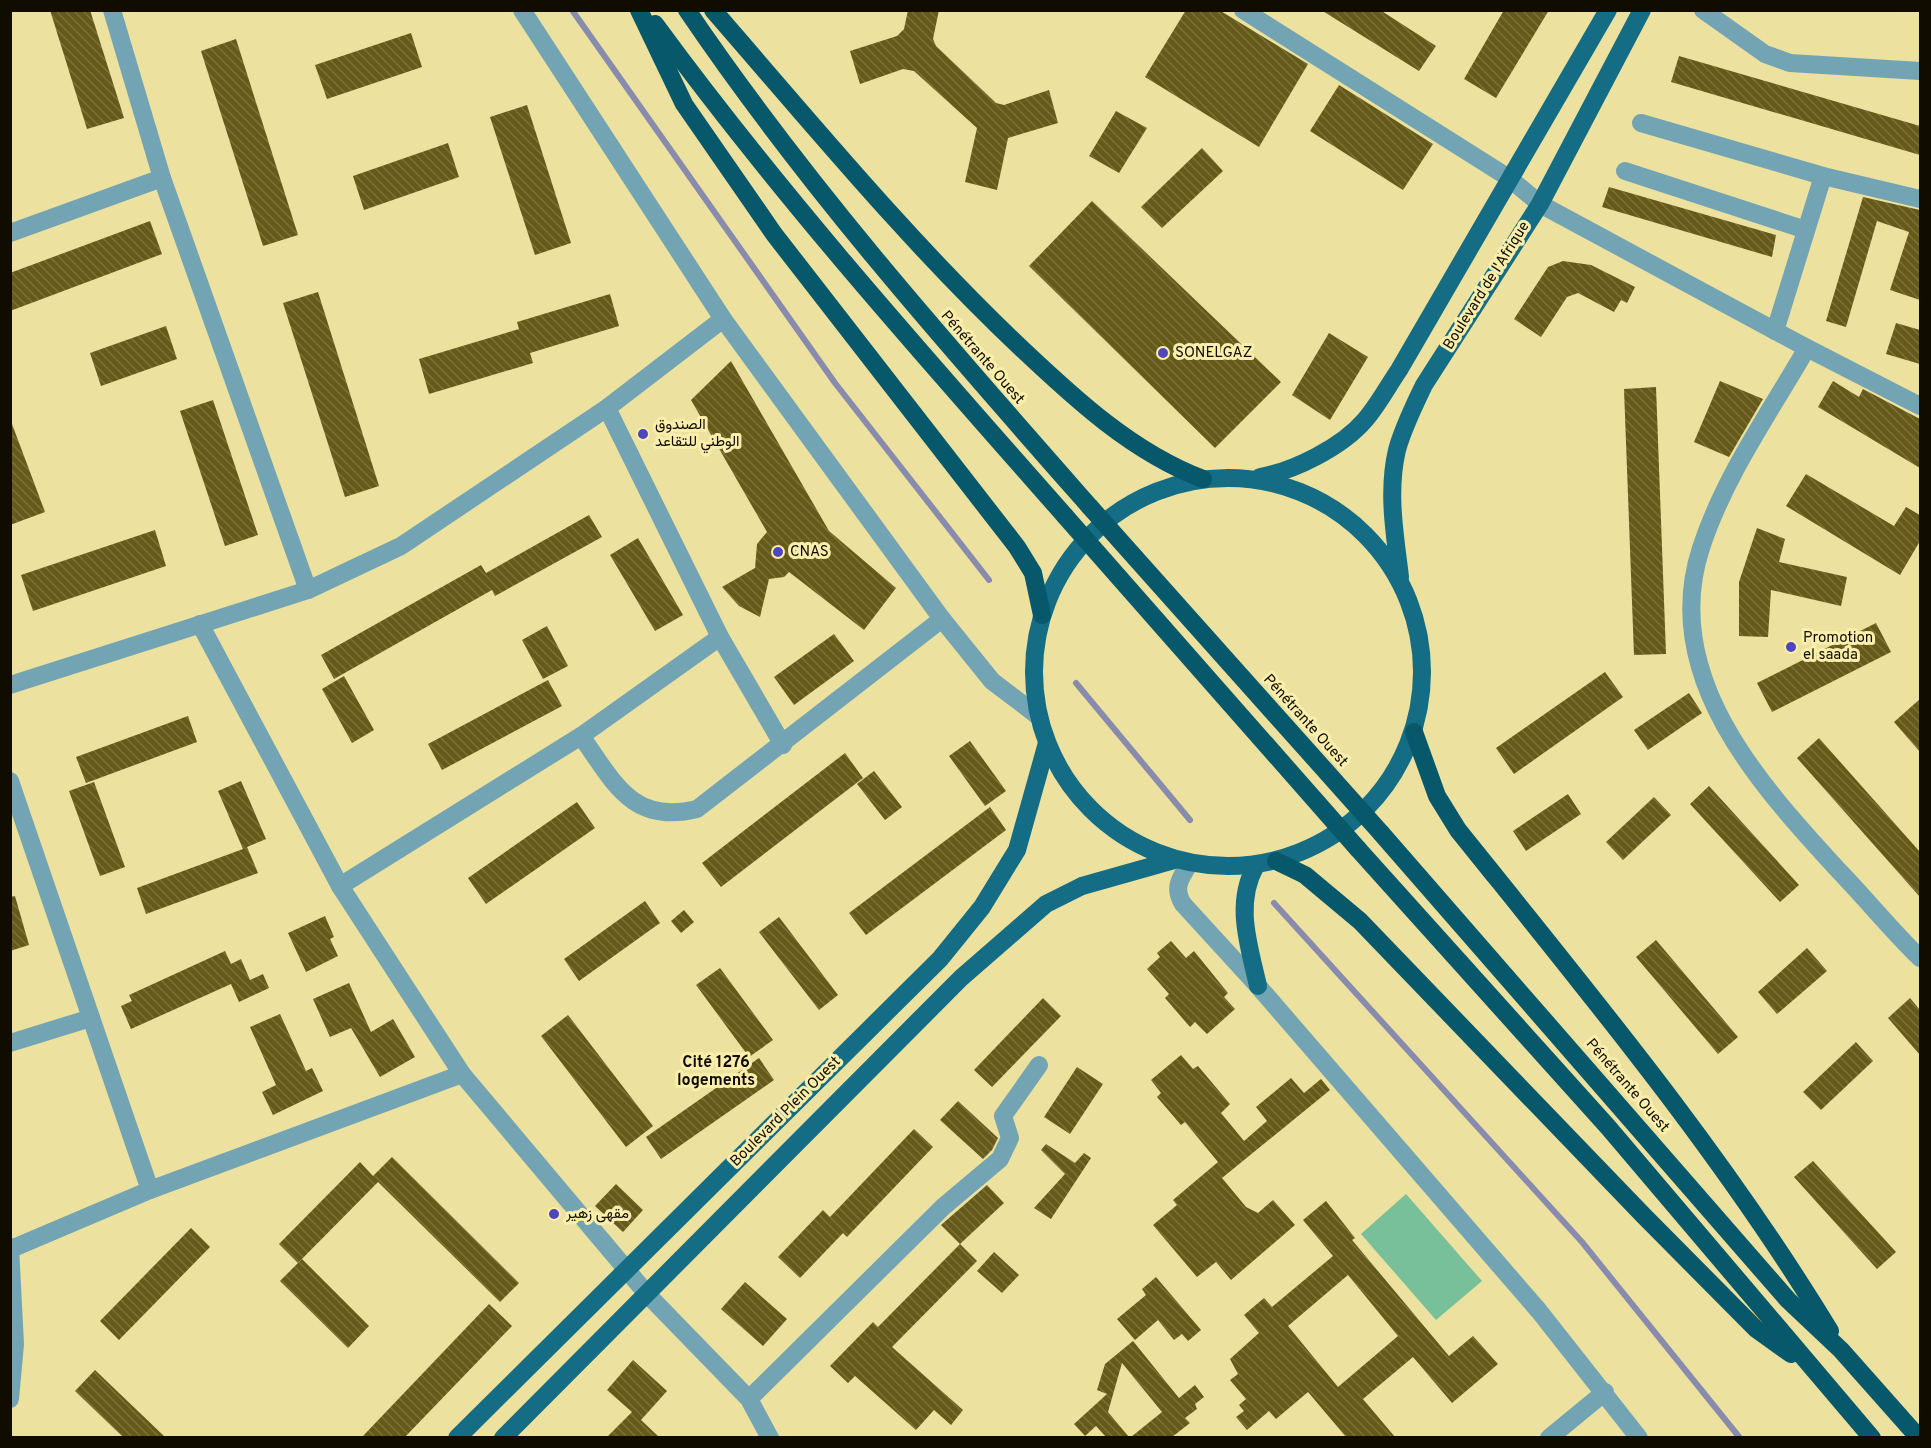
<svg xmlns="http://www.w3.org/2000/svg" width="1931" height="1448" font-family="Overpass,Vazirmatn,sans-serif">
	<defs>
		<pattern id="building-back-hatch" width="6" height="6" patternUnits="userSpaceOnUse" patternTransform="scale(1.5)"><rect width="6" height="6" fill="#655a18"/><path d="M-1 5l2 2M0 0l6 6M5-1l2 2" fill="none" stroke="#7a713e"/></pattern>
	</defs>
	<rect width="100%" height="100%" fill="#ece19f"/>
	<!-- green -->
	<path fill="#77c099" d="M1406,1194l76,87 -46,39 -75,-86z"/>
	<g fill="none" stroke-linecap="round" stroke-linejoin="round">
		<!-- stream -->
		<g stroke="#898bad" stroke-width="6">
			<path d="M572,10l263,373 154,197"/>
			<path d="M1076,683l114,137"/>
			<path d="M1274,903l308,339 158,196"/>
		</g>
	</g>
	<!-- building -->
	<g fill="url(#building-back-hatch)" fill-rule="evenodd">
		<path d="M50,10h40l34,108 -37,11z"/>
		<path d="M908,10h31l-6,29 3,7 60,57 8,2 45,-15 9,33 -50,15 -11,52 -32,-8 12,-54 -63,-57 -11,-2 -43,15 -10,-33 47,-15 7,-7z"/>
		<path d="M1186,10h33l89,54 -49,83 -114,-70z"/>
		<path d="M1321,10h59l56,36 -17,25z"/>
		<path d="M1504,10h45l-53,88 -32,-19z"/>
		<path d="M411,33l11,34 -95,32 -12,-34z"/>
		<path d="M236,39l62,196 -35,11 -62,-195z"/>
		<path d="M1679,56l241,70v29l-249,-73z"/>
		<path d="M1339,85l94,59 -30,46 -93,-59z"/>
		<path d="M527,105l44,138 -36,12 -45,-138z"/>
		<path d="M1116,111l31,17 -28,45 -30,-17z"/>
		<path d="M448,143l11,34 -95,33 -11,-34z"/>
		<path d="M1202,148l21,23 -61,57 -21,-21z"/>
		<path d="M1609,187l167,48 -4,22 -170,-50z"/>
		<path d="M1863,197l57,13v90l-30,-10 19,-58 -32,-11 -31,106 -20,-6z"/>
		<path d="M1092,201l189,181 -66,66 -186,-182z"/>
		<path d="M150,221l12,33 -152,57v-38z"/>
		<path d="M1563,261l28,4 44,22 -8,16 -6,-3 -7,12 -36,-19 -11,4 -26,40 -27,-18 34,-52z"/>
		<path d="M318,292l61,194 -34,11 -62,-194z"/>
		<path d="M610,294l9,32 -89,27 3,10 -104,31 -10,-35 100,-30 -2,-7z"/>
		<path d="M1896,323l24,7v34l-34,-10z"/>
		<path d="M166,326l11,33 -76,27 -11,-33z"/>
		<path d="M1329,333l39,24 -38,63 -38,-25z"/>
		<path d="M731,361l98,170 67,57 -32,42 -75,-58 -5,5 -15,2 -9,38 -21,-11 -17,-19 33,-19 2,-24 10,-12 -76,-132z"/>
		<path d="M1720,381l43,18 -34,58 -35,-15z"/>
		<path d="M1833,381l26,16 4,-8 57,30v49l-102,-61z"/>
		<path d="M1656,387l10,267 -32,1 -10,-266z"/>
		<path d="M213,400l45,135 -33,11 -45,-135z"/>
		<path d="M12,424l33,88 -35,13v-100z"/>
		<path d="M1806,474l88,52 12,-19 14,8v26l-20,34 -114,-69z"/>
		<path d="M589,515l13,22 -107,59 -3,-6 -158,89 -13,-24 160,-90 5,8z"/>
		<path d="M1757,528l28,11 -6,23 68,15 -6,29 -70,-16 -3,47 -29,-1v-54z"/>
		<path d="M155,530l11,36 -133,45 -12,-36z"/>
		<path d="M638,538l45,77 -28,16 -45,-76z"/>
		<path d="M1876,623l15,29 -119,60 -15,-29z"/>
		<path d="M547,626l21,40 -25,13 -21,-39z"/>
		<path d="M834,634l20,27 -60,44 -20,-28z"/>
		<path d="M1605,672l18,25 -109,77 -18,-26z"/>
		<path d="M344,676l30,54 -22,13 -30,-54z"/>
		<path d="M548,680l14,26 -120,64 -14,-26z"/>
		<path d="M1689,693l13,20 -54,37 -14,-20z"/>
		<path d="M1920,699v53l-26,-30z"/>
		<path d="M188,716l9,26 -111,41 -10,-26z"/>
		<path d="M1819,738l101,114v45l-123,-139z"/>
		<path d="M970,741l36,50 -21,15 -36,-50z"/>
		<path d="M845,753l18,25 -142,109 -19,-24z"/>
		<path d="M874,771l28,36 -17,13 -28,-36z"/>
		<path d="M241,781l25,58 -19,8 11,26 -112,41 -9,-26 106,-39 -25,-58z"/>
		<path d="M94,782l31,85 -25,9 -31,-85z"/>
		<path d="M1709,786l90,99 -19,17 -90,-98z"/>
		<path d="M1568,794l13,20 -55,37 -13,-20z"/>
		<path d="M1654,797l17,18 -48,45 -17,-18z"/>
		<path d="M577,802l18,26 -109,76 -18,-26z"/>
		<path d="M990,807l16,23 -140,105 -17,-22z"/>
		<path d="M15,896l14,49 -19,6v-54z"/>
		<path d="M645,901l15,22 -81,58 -15,-22z"/>
		<path d="M684,910l10,12 -13,11 -10,-12z"/>
		<path d="M325,916l9,21 -4,2 8,17 -32,16 -18,-39z"/>
		<path d="M779,917l59,78 -19,15 -60,-78z"/>
		<path d="M1656,940l82,97 -20,17 -82,-97z"/>
		<path d="M1171,941l15,17 8,-7 34,42 -4,4 11,12 -28,25 -12,-12 -5,5 -25,-29 4,-4 -22,-25 13,-12 -3,-4z"/>
		<path d="M1807,948l20,23 -50,43 -19,-22z"/>
		<path d="M225,951l6,13 10,-5 9,21 13,-6 6,14 -30,14 -8,-18 -100,45 -10,-23 11,-5 -3,-6z"/>
		<path d="M720,968l53,72 -24,17 -53,-72z"/>
		<path d="M349,983l22,49 22,-13 22,38 -35,20 -29,-49 -21,9 -17,-38z"/>
		<path d="M1043,998l18,18 -69,71 -18,-17z"/>
		<path d="M1910,998l10,12v45l-32,-37z"/>
		<path d="M280,1014l26,57 6,-3 11,23 -50,24 -11,-23 14,-7 -26,-58z"/>
		<path d="M568,1015l85,111 -27,21 -85,-111z"/>
		<path d="M1856,1042l17,19 -52,49 -18,-18z"/>
		<path d="M1181,1055l12,14 5,-3 32,38 -9,9 23,28 23,-20 -11,-14 35,-29 13,15 17,-14 9,11 -108,88 24,29 12,6 15,-13 22,25 -64,55 -15,-18 -19,15 -44,-52 24,-20 -4,-5 45,-38 -33,-40 -4,3 -24,-28 4,-4 -10,-13z"/>
		<path d="M759,1058l15,22 -113,79 -15,-22z"/>
		<path d="M1077,1067l26,17 -33,50 -26,-17z"/>
		<path d="M958,1101l40,37 -6,12 -9,9 -43,-39z"/>
		<path d="M914,1129l19,18 -86,90 -4,-4 -43,45 -22,-21 45,-47 7,7z"/>
		<path d="M1046,1144l29,19 9,-10 7,5 -40,61 -17,-11 31,-34 -24,-24z"/>
		<path d="M392,1157l127,126 -19,19 -122,-120 -80,81 -19,-19 81,-82 13,14z"/>
		<path d="M1813,1161l83,91 -19,17 -83,-92z"/>
		<path d="M616,1184l27,26 -20,22 -28,-26z"/>
		<path d="M987,1185l17,18 -44,41 -19,-19z"/>
		<path d="M1326,1201l29,37 -3,2 97,116 24,-20 25,28 -46,39 -39,-46 -50,42 32,38h-49l-38,-45 -32,27 -7,-8 -22,19 -11,-13 8,-6 -5,-6 7,-6 -16,-19 8,-6 -8,-15 29,-26 -15,-18 20,-17 8,9 61,-51 -30,-36zM1348,1275l50,61 -60,51 -50,-61z"/>
		<path d="M191,1228l19,19 -91,93 -19,-19z"/>
		<path d="M960,1244l17,17 -85,86 71,63 -12,15 -17,-15 -18,20 -61,-54 -7,7 -18,-17 43,-44 5,5z"/>
		<path d="M994,1252l25,23 -17,18 -25,-22z"/>
		<path d="M302,1259l67,67 -21,22 -68,-67z"/>
		<path d="M1156,1277l45,53 -13,11 -6,-7 -8,6 -16,-20 -23,20 -18,-21 29,-24 -4,-6z"/>
		<path d="M745,1282l42,37 -24,27 -42,-37z"/>
		<path d="M489,1304l23,22 -107,111h-43z"/>
		<path d="M1133,1341l46,57 16,-13 9,12 -9,7 2,5 -12,9 5,5 -18,14h-41l31,-25 -40,-49 -14,49 21,25h-23l-10,-11 -11,10 -11,-12 33,-30 -10,-4 8,-26z"/>
		<path d="M633,1360l34,31 -26,29 18,17h-52l25,-25 -25,-22z"/>
		<path d="M95,1370l70,67h-42l-48,-46z"/>
	</g>
	<g fill="none" stroke-linecap="round" stroke-linejoin="round">
		<!-- minor -->
		<g stroke="#73a4b3" stroke-width="18">
			<path d="M112,10l50,168 146,412"/>
			<path d="M522,10l201,309 219,300 50,62 46,35"/>
			<path d="M1243,10l266,168 31,26 267,144 113,58"/>
			<path d="M1703,10l62,44 25,9 130,8"/>
			<path d="M1641,123l182,53 97,23"/>
			<path d="M1625,171l181,59"/>
			<path d="M10,233l152,-55"/>
			<path d="M1775,331l48,-155"/>
			<path d="M1807,348c-37,64 -83,129 -106,200 -42,128 59,237 139,324 27,28 52,59 80,86"/>
			<path d="M607,408l113,229 63,108"/>
			<path d="M200,624l140,262 122,188 185,220 102,105 21,39"/>
			<path d="M10,685l298,-95 93,-44 206,-138 116,-89"/>
			<path d="M581,736c33,46 51,89 116,73l245,-190"/>
			<path d="M10,781l140,409"/>
			<path d="M1190,863c-10,15 -17,25 -7,41l75,82 281,325 100,127"/>
			<path d="M340,886l241,-150 139,-99"/>
			<path d="M10,1043l81,-25"/>
			<path d="M10,1247l5,97 -5,55"/>
			<path d="M11,1249l139,-59 312,-116"/>
			<path d="M749,1399l194,-192 57,-48 10,-21 -7,-22 36,-51"/>
			<path d="M1549,1438l56,-46"/>
		</g>
		<!-- major -->
		<g stroke="#146d84" stroke-width="18">
			<path d="M1260,477c34,-6 82,-30 105,-57 13,-15 23,-34 34,-50l209,-360"/>
			<circle cx="1228" cy="672" r="194"/>
			<path d="M1400,577c-5,-42 -13,-85 -3,-127 6,-22 17,-44 27,-65l116,-181 102,-194"/>
			<path d="M1256,865c-22,39 -7,80 2,121"/>
			<path d="M457,1438l483,-479 42,-52 35,-57 30,-107"/>
			<path d="M503,1438l458,-460 85,-74 36,-18 92,-26"/>
		</g>
		<!-- highway -->
		<g stroke="#07586b" stroke-width="18">
			<path d="M639,10l45,94 90,130 243,313 16,26 9,42"/>
			<path d="M687,10c120,177 262,337 403,497"/>
			<path d="M713,10c100,115 197,233 307,337 55,52 112,105 183,132"/>
			<path d="M655,24c126,172 269,332 410,492"/>
			<path d="M1414,732l23,64 21,34c130,162 264,323 372,501"/>
			<path d="M1381,833l407,467 53,50 78,88"/>
			<path d="M1358,849l250,278 264,311"/>
			<path d="M1276,861l29,14 55,46 284,295 112,113 35,25"/>
		</g>
		<!-- highway-bridge -->
		<g stroke="#07586b" stroke-width="18">
			<path d="M1090,507l291,326"/>
			<path d="M1065,516l293,333"/>
		</g>
	</g>
	<!-- markers -->
	<g fill="#4d46bd" stroke="#faeeac" stroke-width="2">
		<circle cx="1163" cy="353" r="6"/>
		<circle cx="643" cy="434" r="6"/>
		<circle cx="778" cy="552" r="6"/>
		<circle cx="1791" cy="647" r="6"/>
		<circle cx="554" cy="1214" r="6"/>
	</g>
	<g text-anchor="middle" dominant-baseline="central" stroke-width="6" stroke-linejoin="round" paint-order="stroke">
		<!-- street labels -->
		<g font-size="15" fill="#110c00" stroke="#faeeac">
			<text transform="translate(1487 286) rotate(-58)">Boulevard de l'Afrique</text>
			<text transform="translate(982 358) rotate(49)">Pénétrante Ouest</text>
			<text transform="translate(1305 721) rotate(48)">Pénétrante Ouest</text>
			<text transform="translate(1627 1086) rotate(49)">Pénétrante Ouest</text>
			<text transform="translate(786 1112) rotate(-45)">Boulevard Plein Ouest</text>
		</g>
		<!-- poi labels -->
		<g font-size="15" fill="#110c00" stroke="#faeeac" text-anchor="start">
			<text x="1175" y="353">SONELGAZ</text>
			<text x="655" y="425">الصندوق<tspan x="655" dy="17">الوطني للتقاعد</tspan></text>
			<text x="790" y="552">CNAS</text>
			<text x="1803" y="638">Promotion<tspan x="1803" dy="17">el saada</tspan></text>
			<text x="566" y="1214">مقهى زهير</text>
		</g>
		<!-- neighbourhood labels -->
		<g font-size="16" font-weight="bold" fill="#110c00" stroke="#faeeac">
			<text x="716" y="1063">Cité 1276<tspan x="716" dy="18">logements</tspan></text>
		</g>
	</g>
	<!-- border -->
	<rect width="1931" height="1448" fill="none" stroke="#110c00" stroke-width="24"/>
</svg>
